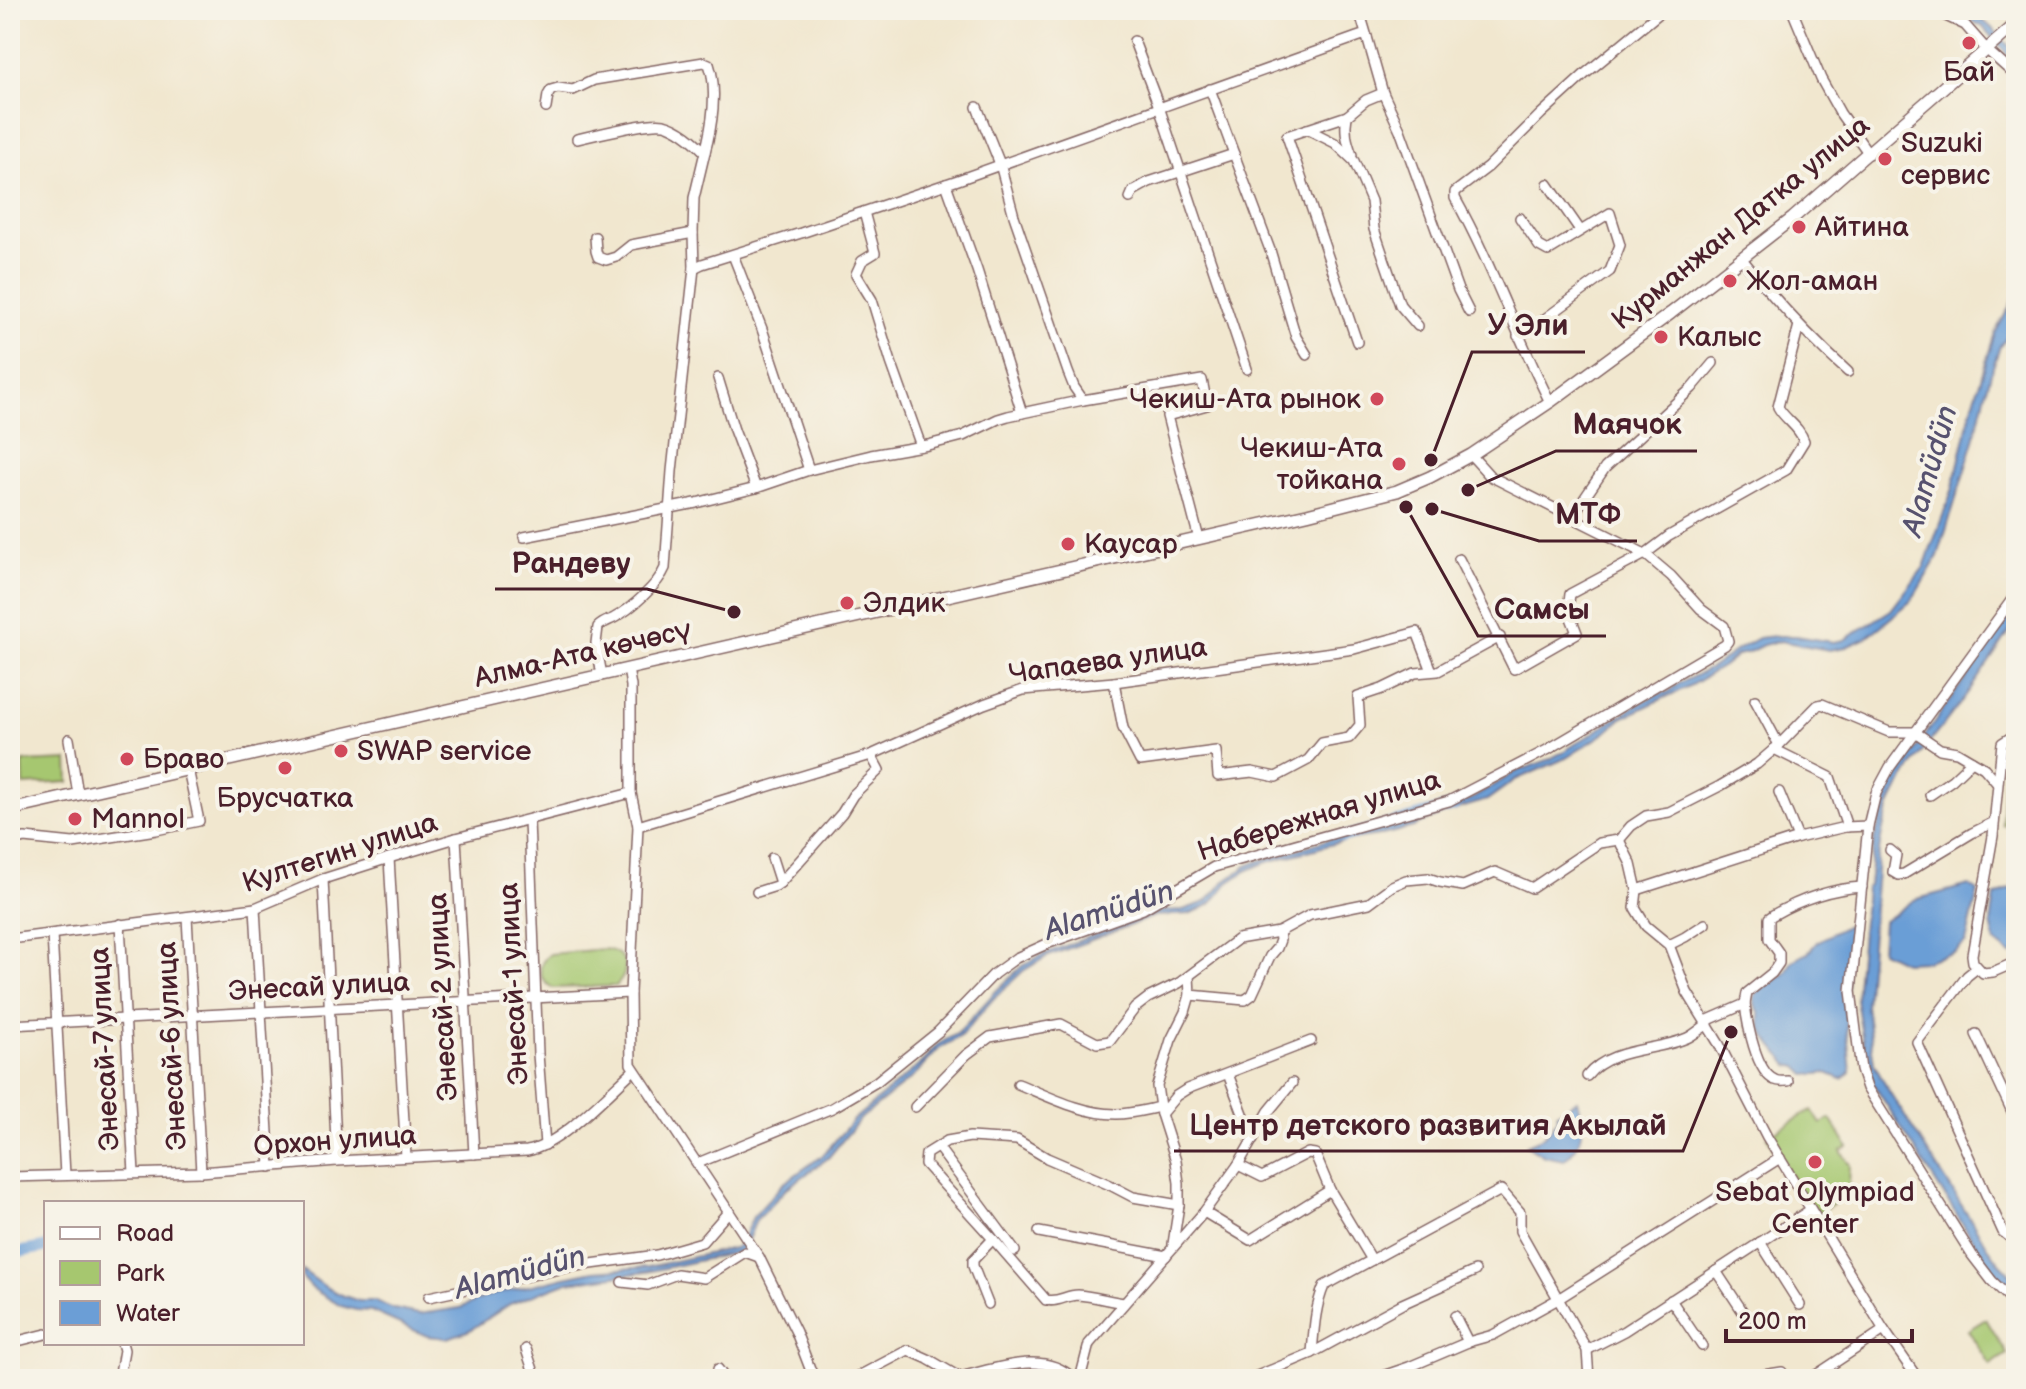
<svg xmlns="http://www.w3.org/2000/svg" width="2026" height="1389" font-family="'Balsamiq Sans',sans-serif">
	<rect width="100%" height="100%" fill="#f7f3e8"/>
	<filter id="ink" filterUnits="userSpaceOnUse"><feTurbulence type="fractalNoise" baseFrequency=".0125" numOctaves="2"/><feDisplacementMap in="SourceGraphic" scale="16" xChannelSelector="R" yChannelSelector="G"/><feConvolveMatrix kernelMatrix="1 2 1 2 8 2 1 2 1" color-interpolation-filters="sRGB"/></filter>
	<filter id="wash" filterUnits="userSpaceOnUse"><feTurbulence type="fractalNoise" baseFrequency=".006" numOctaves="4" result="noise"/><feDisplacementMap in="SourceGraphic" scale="32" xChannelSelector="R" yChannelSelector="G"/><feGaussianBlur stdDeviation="1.8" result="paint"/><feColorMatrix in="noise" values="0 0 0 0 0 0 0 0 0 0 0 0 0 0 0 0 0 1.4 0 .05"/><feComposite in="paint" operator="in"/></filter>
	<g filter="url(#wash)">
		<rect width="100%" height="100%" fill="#f1e7cf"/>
		<!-- green -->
		<g fill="#a6c76f" stroke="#78734d" stroke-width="2">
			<path d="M2016,739v83l-3,5 -11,-3 3,-78z"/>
			<path d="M68,760l1,22 -45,3 -1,-23z"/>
			<path d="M604,949c22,3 28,21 12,37l-63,2c-15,-8 -17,-24 -3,-34z"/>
			<path d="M1812,1110l9,14 10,-5 17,28 -7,4 9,14 -1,19 4,7 -38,24 -48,-78z"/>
			<path d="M1986,1319l21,35 -17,11 -22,-35z"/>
		</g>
		<!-- water -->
		<g fill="#6b9ed6" stroke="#5a5e80" stroke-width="2">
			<path d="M1950,10c32,0 46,23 66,44v11l-34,-39z"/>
			<path d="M2016,295v25l-6,13 -10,13 -9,27 -18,71 -35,112 -26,44 -31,26 -17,13 -18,8 -17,3 -49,-9 -17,4 -16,8 -10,2 -14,11 -32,19 -69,33 -17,15 -39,25 -51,22 -28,20 -43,13 -31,14 -27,7 -35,5 -87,24 -18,8 -18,12 -16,20 -11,6 -12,5 -34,2 -109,41 -23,14 -30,28 -32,37 -22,13 -25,27 -54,43 -32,39 -42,31 -30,31 -11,27 -7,5 -92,20 -78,10 -58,22 -40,26 -22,8 -21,-2 -56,-25 -15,-1 -15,-4 -28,-17 -11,-12v-7l25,18 17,8 15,5h15l20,8 25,5 41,-6 28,-12 77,-19 29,-6 54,-4 86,-19 6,-4 13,-27 30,-33 40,-29 30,-35 70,-58 14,-17 21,-12 37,-41 27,-26 22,-12 103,-39 15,-4 21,-1 23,-8 18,-20 23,-16 12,-5 88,-27 42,-5 83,-30 44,-27 32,-12 15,-8 74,-47 19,-10 12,-3 10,-8 33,-16 27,-19 20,-11 18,-2h20l37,6 11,-2 47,-30 33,-43 29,-79 18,-77 24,-78z"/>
			<path d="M2016,608v14c-17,25 -34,51 -52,76 -23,31 -50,61 -68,95 -11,20 -15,43 -18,65l-12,148 8,58 13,24 101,159 11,15 17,18v12l-22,-21 -13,-18 -107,-168 -8,-24 -10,-62 10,-111 3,-2 5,-46 10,-34 8,-21 41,-61z"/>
			<path d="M1969,885l9,6 -12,51 -11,10 -29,9 -22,1 -23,-11 2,-29 31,-22z"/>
			<path d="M2016,888v64l-5,3 -16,-13 -4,-19 4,-27 15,-7z"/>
			<path d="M1847,925l4,1 -6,85 6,61 -9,7 -15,-6 -21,2 -8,-8 -9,-2c-11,-14 -32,-32 -29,-51l-5,-9 -1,-8 3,-5 29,-19 6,-12 16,-8 9,-11z"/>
			<path d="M1577,1100c7,24 9,43 -13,60l-20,-4 -17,-11c15,-6 23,-13 31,-27l-1,-5z"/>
		</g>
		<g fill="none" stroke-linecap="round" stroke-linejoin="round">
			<!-- river -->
			<g stroke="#6b9ed6" stroke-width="11">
				<path d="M1343,837l111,-31"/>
				<path d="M10,1254l36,-7"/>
			</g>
		</g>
	</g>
	<g filter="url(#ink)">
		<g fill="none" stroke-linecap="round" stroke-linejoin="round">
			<!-- minor casing -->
			<g stroke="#846564" stroke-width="12">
				<g id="minor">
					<path d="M1792,10l29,69 19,34 29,41"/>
					<path d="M1933,10l32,15 22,25 29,26"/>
					<path d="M2015,10l1,2"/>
					<path d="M1367,37l16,56"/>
					<path d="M1134,41l25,66 88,262"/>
					<path d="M977,107l23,57 14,52 54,156 6,15 9,13"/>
					<path d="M546,108l2,-13 3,-5 7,-2 15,2 21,-10 110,-18 5,2c9,25 3,63 -4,88 -11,-11 -25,-24 -41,-28 -18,-3 -67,11 -87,15"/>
					<path d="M1347,116c-3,15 0,25 5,39"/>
					<path d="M1307,129l28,14 19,18 17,40 3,28 26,76 18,21"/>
					<path d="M1234,154l36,96 26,87 11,18"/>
					<path d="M946,184l31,86 45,143"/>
					<path d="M1548,184l32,46"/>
					<path d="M1130,198l3,-7 16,-9 85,-28 -24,-65"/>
					<path d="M864,212l11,41 -13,8 -6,13 16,26 19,62 30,84"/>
					<path d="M595,237l1,14 2,6 8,3 10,-3 15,-12 62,-12 1,-35 11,-46"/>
					<path d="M733,255l29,74 47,141 -53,18"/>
					<path d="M1742,259c33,41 67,78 106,113"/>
					<path d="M694,268l8,-4 99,-31 157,-53 399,-143 6,-2 4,2 -8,-27"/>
					<path d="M1518,336l13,-7 79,-58 10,-26 -10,-32 -62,38 -9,-5 -19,-28"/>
					<path d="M1357,342l-70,-206 60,-20 19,-16 17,-7 17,37 58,160 11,22"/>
					<path d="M1550,402c-34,-67 -58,-138 -95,-204v-6l33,-25 53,-53 44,-40 78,-64"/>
					<path d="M809,470l62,-15 57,-10 35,-9 35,-17 10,-3 75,-16 119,-20 5,25 -40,11 32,123"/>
					<path d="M1571,518l34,-50 87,-80 21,-25"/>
					<path d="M524,537l172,-34 60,-15 -22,-58 -16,-52"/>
					<path d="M1459,559l55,110 63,-36 -9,-23 2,-16 75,-40 24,-18 117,-66 18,-29c-5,-15 -19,-21 -26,-34l21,-82"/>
					<path d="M2016,594l-126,173 -14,26 -8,33 -17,165 10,79 6,18 105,167 20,26 24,23"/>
					<path d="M628,669l3,17v107l7,33 -8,167 1,71 128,193 37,75 18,47"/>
					<path d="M602,675l-6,-32 2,-16c5,-5 10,-6 16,-9 17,-9 44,-33 51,-50l7,-97 22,-203 -1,-35"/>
					<path d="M1114,682l9,46 17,33 76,-10 2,25 34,-4 24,5 32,-17 14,-17 27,-5 11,-13 -2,-28 24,-8 33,-16 23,-2 62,-34"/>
					<path d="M1755,700l24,45"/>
					<path d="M2016,734l-14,9 -9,93 -21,119 1,7 10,11 10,-1 23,-10"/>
					<path d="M69,739l9,55"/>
					<path d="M1774,749l56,28 17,50"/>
					<path d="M1779,792l19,46"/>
					<path d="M1930,795l22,-15 20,-19"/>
					<path d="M529,820l9,234 7,91"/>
					<path d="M638,826l233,-71 113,-51 39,-14 91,-8 240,-33 63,-17 15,39"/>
					<path d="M456,838l18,316"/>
					<path d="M1619,840l12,24 6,26 -2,18 11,18 23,19 18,47 32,52 48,93 117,193 34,49"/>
					<path d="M10,841l15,-3 48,5 83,-13 43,-9 -11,-52"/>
					<path d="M1890,850l6,5 -3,17 5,3 6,-1 68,-41 22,-11"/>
					<path d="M389,858l17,299"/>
					<path d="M772,858l8,25"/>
					<path d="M323,879l14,282"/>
					<path d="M1637,890l161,-52 47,-11 23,-1"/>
					<path d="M757,892l19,-6 4,-3 62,-70 11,-18 26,-25 -8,-15"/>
					<path d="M255,908l15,259"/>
					<path d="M187,917l14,255"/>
					<path d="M120,924l14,249"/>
					<path d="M52,934l13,241"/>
					<path d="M10,939l245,-31 68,-29 66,-21 67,-20 175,-45"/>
					<path d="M1669,945l16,-8 20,-13"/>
					<path d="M1977,968l-10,8 -50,66 86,190 13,10"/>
					<path d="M1190,995l55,5 7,-5 18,-39 7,-8 3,-8 -1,-8"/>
					<path d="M1745,1004c2,18 11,69 30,76 4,2 8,1 13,1"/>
					<path d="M1706,1021l39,-17 2,-11 25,-20 7,-10v-10l-10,-14v-21l4,-3c28,-16 56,-26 89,-28"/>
					<path d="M10,1025l620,-32"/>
					<path d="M1976,1034l40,86"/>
					<path d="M1228,1074l25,66"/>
					<path d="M1587,1076c23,-29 68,-24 100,-38 7,-3 14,-10 21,-14"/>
					<path d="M1018,1084c30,12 64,30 98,30 15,0 29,-4 44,-7"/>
					<path d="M915,1107l51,-52 24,-18 71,-13 36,19 13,-2 25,-33 13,-10 31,-15 59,-44 41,-7 31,-17 59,-12 23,-17 14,-6 22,-2 12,4 23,4 32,-14 37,16 67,-45 20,-3 12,-14 15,-10 23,-4 51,-26 37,-22 22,-19 39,-40 4,-1 67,28h26l25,17 17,3 27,16 13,15"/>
					<path d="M1161,1114l15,-18 11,-7 124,-48"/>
					<path d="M938,1147l77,104"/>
					<path d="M698,1163l134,-55 44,-26 62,-50 56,-58 22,-16 33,-15 94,-34 71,-42 235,-66 98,-51 178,-105 3,-4 -4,-15 -23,-17 -30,-33 -26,-22 -155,-78 -19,-21"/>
					<path d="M1238,1165l24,12 46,-24 7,1 15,36 42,70"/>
					<path d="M10,1177l191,-5 136,-11 190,-10c34,-6 80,-57 107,-81"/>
					<path d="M1204,1212l46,28 80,-50"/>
					<path d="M1039,1232l127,24"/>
					<path d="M993,1239l53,61c12,3 20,-5 32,-5 15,1 31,6 46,8"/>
					<path d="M1760,1242l40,63"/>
					<path d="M1173,1244l6,-39v-22l-3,-22 -15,-47 -4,-28 14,-46 14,-28 5,-17 -1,-19"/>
					<path d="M1716,1271l31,47"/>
					<path d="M622,1282l26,3 29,-11 27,4 41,-26 14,5"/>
					<path d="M429,1297l140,-30 88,-12 45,-13 27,-31"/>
					<path d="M1671,1300l31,46"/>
					<path d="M988,1304l-15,-38v-6l20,-21 -68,-75 1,-10 21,-13 23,-4 47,3 30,18 63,27 23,12 46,8"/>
					<path d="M1455,1316l13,26"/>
					<path d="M10,1343l36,-9"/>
					<path d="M526,1349l10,30"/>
					<path d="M1587,1350l37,-19 186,-121"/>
					<path d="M1312,1353c2,-23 3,-46 12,-67l177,-96 19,22v19l67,119 2,29"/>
					<path d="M718,1369l7,10"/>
					<path d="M119,1379l5,-29 -2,-7"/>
					<path d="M853,1379l55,-29 20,9 31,18c35,-7 84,-29 115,2"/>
					<path d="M1080,1379l9,-35 115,-132 34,-47 31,-54 23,-28"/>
					<path d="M1250,1379l62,-26 90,-49 73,-33"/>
					<path d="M1374,1379l35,-12 59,-25 25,-7 65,-36 222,-141"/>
					<path d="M1738,1379l44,-7 1,7"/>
					<path d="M1810,1379l74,-49"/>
				</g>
			</g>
			<!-- major casing -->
			<g stroke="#846564" stroke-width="14">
				<path id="major" d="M10,810l1297,-296 90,-23 33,-14 41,-22 79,-53 121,-89 122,-95 223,-194"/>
			</g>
			<!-- minor -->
			<use href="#minor" stroke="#fff" stroke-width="9"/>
			<!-- major -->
			<use href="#major" stroke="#fff" stroke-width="11"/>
		</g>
	</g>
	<!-- markers -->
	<g fill="#d1495b" stroke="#f7f3e8" stroke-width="3">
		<circle cx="1969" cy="43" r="8"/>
		<circle cx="1885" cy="159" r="8"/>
		<circle cx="1799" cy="227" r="8"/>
		<circle cx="1730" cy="281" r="8"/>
		<circle cx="1661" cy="337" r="8"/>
		<circle cx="1377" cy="399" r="8"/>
		<circle cx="1399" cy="464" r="8"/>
		<circle cx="1068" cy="544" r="8"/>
		<circle cx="847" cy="603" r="8"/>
		<circle cx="341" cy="751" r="8"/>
		<circle cx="127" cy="759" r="8"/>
		<circle cx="285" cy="768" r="8"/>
		<circle cx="75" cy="819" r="8"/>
		<circle cx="1815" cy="1162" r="8"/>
	</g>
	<g text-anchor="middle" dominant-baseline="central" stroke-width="8" stroke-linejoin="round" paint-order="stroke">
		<!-- poi labels -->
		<g font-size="28" fill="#4a1f2b" stroke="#f7f3e8" text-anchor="start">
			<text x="1969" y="72" text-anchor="middle">Бай</text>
			<text x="1901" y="143">Suzuki<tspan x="1901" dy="32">сервис</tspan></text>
			<text x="1815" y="227">Айтина</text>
			<text x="1746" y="281">Жол-аман</text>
			<text x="1677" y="337">Калыс</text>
			<text x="1361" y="399" text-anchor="end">Чекиш-Ата рынок</text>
			<text x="1383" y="448" text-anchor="end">Чекиш-Ата<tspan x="1383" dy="32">тойкана</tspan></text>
			<text x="1084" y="544">Каусар</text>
			<text x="863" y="603">Элдик</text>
			<text x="357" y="751">SWAP service</text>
			<text x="143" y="759">Браво</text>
			<text x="285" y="798" text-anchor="middle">Брусчатка</text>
			<text x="91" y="819">Mannol</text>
			<text x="1815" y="1192" text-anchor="middle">Sebat Olympiad<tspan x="1815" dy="32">Center</tspan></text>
		</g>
		<!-- street labels -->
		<g font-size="28" fill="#4a1f2b" stroke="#f7f3e8">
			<text transform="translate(1741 223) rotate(-39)">Курманжан Датка улица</text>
			<text transform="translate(583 654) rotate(-13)">Алма-Ата көчөсү</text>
			<text transform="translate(1108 661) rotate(-8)">Чапаева улица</text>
			<text transform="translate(1319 816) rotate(-17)">Набережная улица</text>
			<text transform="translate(340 853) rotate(-18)">Култегин улица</text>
			<text transform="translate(514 984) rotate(-93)">Энесай-1 улица</text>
			<text transform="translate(319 987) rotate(-3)">Энесай улица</text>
			<text transform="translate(443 997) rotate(-93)">Энесай-2 улица</text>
			<text transform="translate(172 1046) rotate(-93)">Энесай-6 улица</text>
			<text transform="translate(105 1049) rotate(-93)">Энесай-7 улица</text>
			<text transform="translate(335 1141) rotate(-4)">Орхон улица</text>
		</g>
		<!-- water labels -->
		<g font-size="30" font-style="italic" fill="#57526f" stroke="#f7f3e8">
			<text transform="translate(1930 471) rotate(-74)">Alamüdün</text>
			<text transform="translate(1109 911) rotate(-18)">Alamüdün</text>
			<text transform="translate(520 1273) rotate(-15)">Alamüdün</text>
		</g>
	</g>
	<!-- callouts -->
	<path fill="none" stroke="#4a1f2b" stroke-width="3" d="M1431 460L1472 352H1585M1468 490L1556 451H1697M1432 509L1539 541H1637M734 612L647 589H495M1406 507L1478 636H1606M1731 1032L1683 1151H1174"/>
	<g fill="#4a1f2b" stroke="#f7f3e8" stroke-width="3">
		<circle cx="1431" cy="460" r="8"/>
		<circle cx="1468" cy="490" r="8"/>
		<circle cx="1432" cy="509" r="8"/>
		<circle cx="734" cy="612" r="8"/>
		<circle cx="1406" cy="507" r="8"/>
		<circle cx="1731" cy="1032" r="8"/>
	</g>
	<g font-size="30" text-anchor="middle" font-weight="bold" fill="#4a1f2b" stroke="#f7f3e8" stroke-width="8" stroke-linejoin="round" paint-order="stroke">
		<text x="1528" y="335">У Эли</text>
		<text x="1627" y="434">Маячок</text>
		<text x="1588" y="524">МТФ</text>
		<text x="571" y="573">Рандеву</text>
		<text x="1542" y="619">Самсы</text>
		<text x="1428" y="1135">Центр детского развития Акылай</text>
	</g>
	<!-- margin -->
	<rect width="2026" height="1389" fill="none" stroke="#f7f3e8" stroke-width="40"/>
	<!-- legend -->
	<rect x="44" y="1201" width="260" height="144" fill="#f7f3e8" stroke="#b29e9c" stroke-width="2"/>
	<rect x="60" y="1227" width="40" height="12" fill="#ffffff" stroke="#b29e9c" stroke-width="2"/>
	<text x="116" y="1241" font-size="24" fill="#4a1f2b">Road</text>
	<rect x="60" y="1261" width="40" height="24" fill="#a6c76f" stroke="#b29e9c" stroke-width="2"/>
	<text x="116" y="1281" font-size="24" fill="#4a1f2b">Park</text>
	<rect x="60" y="1301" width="40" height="24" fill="#6b9ed6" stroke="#b29e9c" stroke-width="2"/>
	<text x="116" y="1321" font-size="24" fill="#4a1f2b">Water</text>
	<!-- scale -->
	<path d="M1726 1329v12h186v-12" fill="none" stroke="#4a1f2b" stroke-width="4"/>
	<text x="1738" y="1329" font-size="24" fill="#4a1f2b" stroke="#f7f3e8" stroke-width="6" paint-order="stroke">200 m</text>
</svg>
